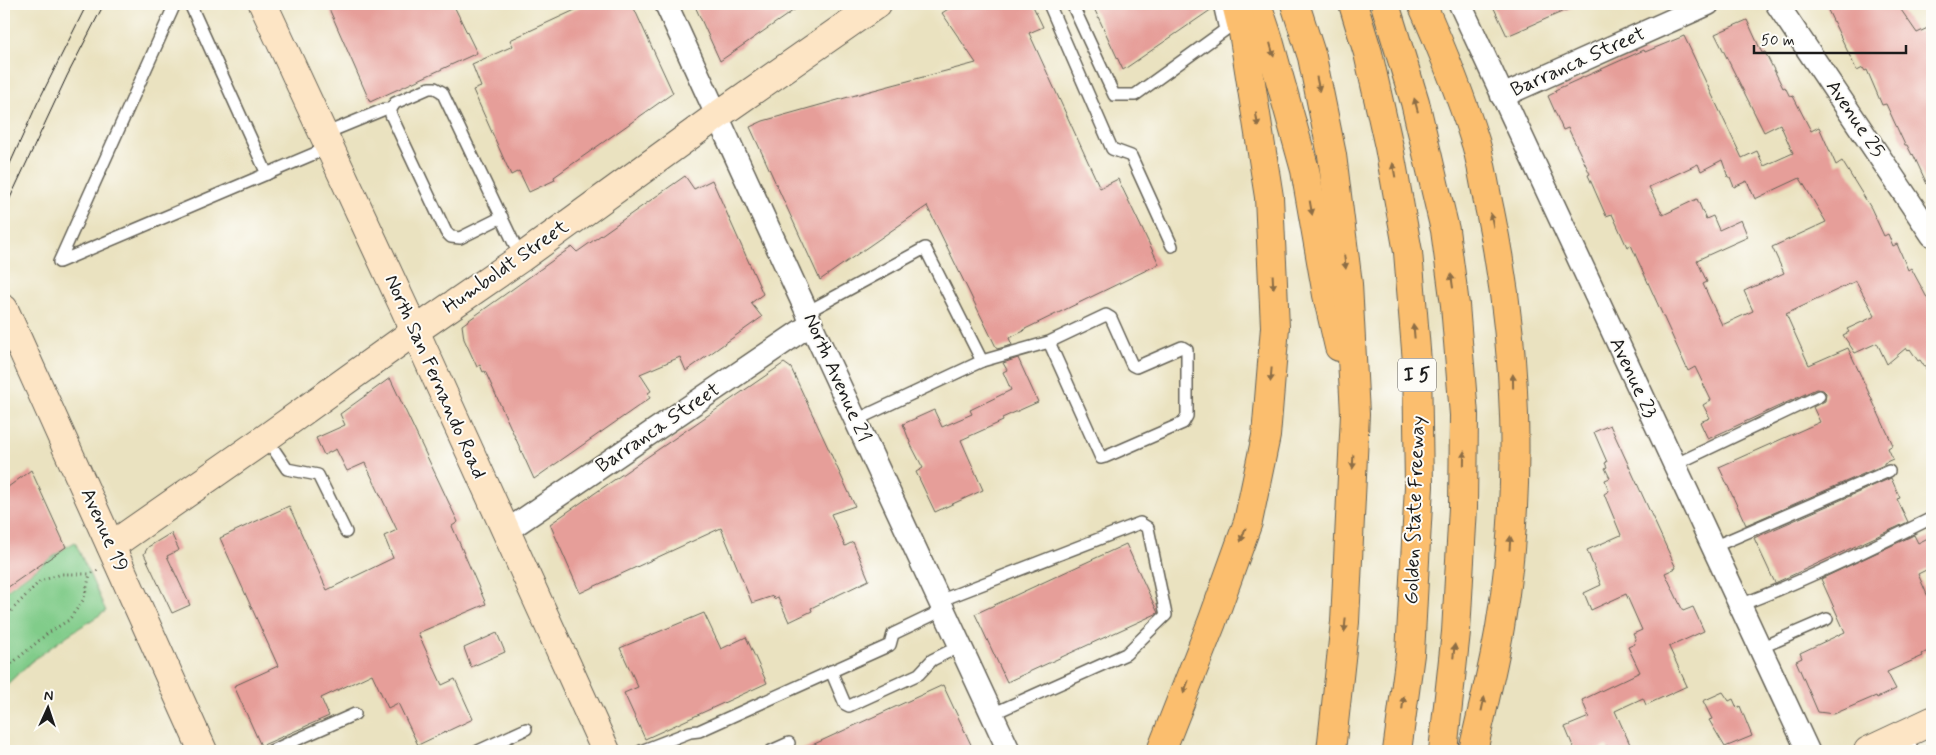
<svg xmlns="http://www.w3.org/2000/svg" width="1936" height="755" font-family="Mynerve,sans-serif">
	<rect width="100%" height="100%" fill="#fdfcf7"/>
	<filter id="ink" filterUnits="userSpaceOnUse"><feTurbulence type="fractalNoise" baseFrequency=".02" numOctaves="2"/><feDisplacementMap in="SourceGraphic" scale="10" xChannelSelector="R" yChannelSelector="G"/><feConvolveMatrix kernelMatrix="1 2 1 2 8 2 1 2 1" color-interpolation-filters="sRGB"/></filter>
	<filter id="wash" filterUnits="userSpaceOnUse"><feTurbulence type="fractalNoise" baseFrequency=".0096" numOctaves="4" result="noise"/><feDisplacementMap in="SourceGraphic" scale="20" xChannelSelector="R" yChannelSelector="G"/><feGaussianBlur stdDeviation="1.12" result="paint"/><feColorMatrix in="noise" values="0 0 0 0 0 0 0 0 0 0 0 0 0 0 0 0 0 1.4 0 .05"/><feComposite in="paint" operator="in"/></filter>
	<g filter="url(#wash)">
		<rect width="100%" height="100%" fill="#eae2c0"/>
		<!-- green -->
		<path fill="#81cc8a" stroke="#4e7453" d="M75,542l31,69 -38,24 -36,26 -28,26v-95l62,-45z"/>
		<g id="blocks">
			<!-- building -->
			<g fill="#e69e99" fill-rule="evenodd">
				<path d="M327,4h126l24,49 -107,49z"/>
				<path d="M588,4h44l41,89 -119,84 1,3 -26,12 -10,-21 -8,4 -38,-85 8,-3 -9,-23 41,-18 -3,-6z"/>
				<path d="M694,4h109l-83,57z"/>
				<path d="M956,4h76l11,23 -14,6 71,155 18,-9 41,85 -136,66 1,1 -15,7 3,7 -15,4 -70,-143 -107,74 -70,-153 13,-6 107,-30 106,-28 -34,-50z"/>
				<path d="M1092,4h120v5l-89,61z"/>
				<path d="M1492,4h88l-73,32z"/>
				<path d="M1825,4h72l20,29 15,-7v169l-19,-41 -1,1 -5,-10h-2l-19,-41 -4,1 -15,-35 -2,1 -2,-3 -6,3z"/>
				<path d="M1747,20l15,33 3,-1 18,36 2,-1 5,10 3,-1 18,35 8,-4 17,38 6,-4 29,47 13,28 4,-2 5,12 4,-2 11,26 3,-2 21,39v71l-12,-18 -2,1 -8,-12 -2,2 -2,-3 -19,16 -10,-21 -22,10 -12,-18 6,-3 -2,-3 28,-13 -19,-35 -70,33 23,51 39,-17 45,97 -5,3 5,11 -9,4v2l-138,60 -27,-58 101,-45 -7,-15 12,-6 1,-8 -3,-3 -7,-1 -108,50 -8,-17 10,-4 -7,-13 8,-5 -16,-33 -7,4 -57,-126 -4,2 -15,-33 -6,2 -18,-41 2,-1 -22,-46 -5,2 -15,-34 8,-4 -1,-2 89,-40 1,2 39,-16 58,122 15,-7 7,15 29,-13 -13,-29 -16,8 -49,-98zM1722,160l6,17h2l4,10 13,-6 8,18 45,-21 26,44 -54,25 12,26 -40,18 9,20 -31,14 -19,-41 4,-2 -10,-22 51,-23 -7,-17 -22,10 -6,-14 -7,3 -9,-20 -34,16 -14,-28 49,-23 3,7z"/>
				<path d="M685,176l9,13 18,-9 51,114 -12,9 11,14 -76,54 -6,-14 -40,17 11,17 -3,2 2,5 -116,81 -49,-108 -2,1 -3,-7 -3,2 -13,-28 -2,-14 101,-72 9,-6 5,5z"/>
				<path d="M1018,358l20,44 -36,16 1,3 -42,19 22,50 -48,22 -19,-40 7,-4 -12,-23 -8,-21 31,-14 8,17 30,-13 -2,-4 41,-20 -8,-18 4,-2 -4,-7z"/>
				<path d="M784,363l7,5 64,138 -24,8 14,32 8,-4 16,38 -58,28 1,3 -23,11 -11,-25 -4,2 -1,-3 -21,7 -31,-75 -141,65 -30,-69z"/>
				<path d="M390,378l68,144 -6,4 34,78 -68,29 24,52 13,-6 18,40 -55,26 -20,-42 -10,5 -16,-34 -51,24 8,18 -68,30 -27,-60 44,-20 -58,-128 69,-32 38,84 66,-32 -9,-22 13,-6 -32,-67 -18,8 -11,-22 -12,6 -8,-17 29,-13 -5,-11z"/>
				<path d="M1610,425l66,143 -11,5 18,38 10,-4 11,24 -35,16 18,39 -41,19 -3,-7 -28,13 18,40h-24l-2,-5 -12,5h-20l-10,-24 24,-10 -7,-17 58,-28 -12,-25 7,-3 -1,-3 2,-1 -3,-6 9,-4 -16,-36 -35,16 -7,-17 17,-8 -14,-35 34,-15 -17,-41 5,-3 -4,-11 5,-2 -5,-10 2,-1 -2,-4 2,-1 -13,-30z"/>
				<path d="M31,470l35,77 -62,43v-100z"/>
				<path d="M1891,478l9,20 -3,1 11,23 -133,61 -21,-45z"/>
				<path d="M171,533l8,17 -12,6 23,49 -18,8 -28,-59 4,-7z"/>
				<path d="M1914,535l4,8 14,-7v31l-14,7 14,32v43l-10,5 1,2 -36,16 9,17 -19,9 -1,-2 -42,18 -16,-2 -22,-51 6,-3 -2,-5 45,-21 -24,-53z"/>
				<path d="M1126,544l32,69 -151,69 -32,-68z"/>
				<path d="M704,613l17,36 25,-12 21,46 -122,56 -21,-46 14,-6 -18,-39z"/>
				<path d="M497,633l8,19 -34,15 -7,-19z"/>
				<path d="M943,685l31,66h-175z"/>
				<path d="M1723,692l6,9 4,-2 4,9 3,-2 12,30 -27,11 -16,-27 3,-1 -9,-18z"/>
			</g>
		</g>
	</g>
	<g filter="url(#ink)">
		<use href="#blocks" fill-opacity="0" stroke="#646155" stroke-width="1"/>
		<g fill="none" stroke-linecap="round" stroke-linejoin="round">
			<!-- lane casing -->
			<g stroke="#646155" stroke-width="14">
				<g id="lane">
					<path d="M175,4l-116,258 271,-115"/>
					<path d="M190,4l77,170"/>
					<path d="M1049,4l63,145 19,7 41,90"/>
					<path d="M1072,4l42,91h21l90,-65 -6,-26"/>
					<path d="M324,134l61,-25h6"/>
					<path d="M502,217l-42,21 -9,-1 -5,-5 -55,-117v-6l4,-6 34,-15h6l7,4 79,166"/>
					<path d="M807,312l118,-64 57,113"/>
					<path d="M856,420l126,-59 67,-19 52,116 4,-1 78,-34 4,-7v-66l-5,-3 -46,20 -4,-2 -21,-47 -5,-3 -57,27"/>
					<path d="M266,438l21,31 31,6 28,57"/>
					<path d="M1674,465l145,-69"/>
					<path d="M1713,547l176,-76"/>
					<path d="M939,601l201,-78 8,5 18,87 -40,39 -134,60"/>
					<path d="M1740,605c66,-25 129,-56 192,-87"/>
					<path d="M1760,648l67,-29"/>
					<path d="M831,671l14,33 4,2 70,-32 13,-14 28,-14"/>
					<path d="M1905,734l8,17"/>
					<path d="M271,751l84,-37"/>
					<path d="M478,751l48,-22"/>
					<path d="M641,751l49,-19 9,-1 191,-86 3,-11 50,-24"/>
					<path d="M771,751l18,-8"/>
				</g>
			</g>
			<!-- street casing -->
			<g stroke="#646155" stroke-width="25">
				<g id="street">
					<path d="M666,4l141,308 4,12 198,427"/>
					<path d="M1460,4l348,747"/>
					<path d="M1777,4l155,231"/>
					<path d="M1502,96l206,-92"/>
					<path d="M505,532l306,-208"/>
				</g>
			</g>
			<!-- secondary casing -->
			<g stroke="#646155" stroke-width="30">
				<g id="secondary">
					<path d="M263,4l152,327 191,420"/>
					<path d="M4,309l199,442"/>
					<path d="M111,546l155,-108 149,-107 106,-73 197,-143 159,-111"/>
					<path d="M1868,751l64,-30"/>
				</g>
			</g>
			<!-- highway casing -->
			<g stroke="#646155" stroke-width="30">
				<g id="highway">
					<path d="M1257,4l11,33 37,133 22,125 12,52"/>
					<path d="M1295,4l17,53 20,98 16,129 7,130 -10,208 -14,129"/>
					<path d="M1353,4l15,49 21,94 19,105 9,110 2,124 -9,168 -13,97"/>
					<path d="M1385,4l30,98 30,128 10,75 9,110 -1,92 -7,125 -13,119"/>
					<path d="M1422,4c20,45 39,92 54,140 6,21 9,45 14,67 28,136 33,279 10,416 -7,42 -18,83 -27,124"/>
					<path d="M1161,751l51,-129 36,-100 18,-86 9,-109 -6,-130 -26,-165 -7,-28"/>
				</g>
			</g>
			<!-- path -->
			<g stroke="#646155" stroke-width="3" stroke-dasharray="1 4" stroke-linecap="butt">
				<path d="M4,618l36,-37 22,-7h28l8,-4"/>
				<path d="M4,670l44,-37 21,-13 15,-21 6,-25"/>
			</g>
			<!-- lane -->
			<use href="#lane" stroke="#fff" stroke-width="11"/>
			<!-- street -->
			<use href="#street" stroke="#fff" stroke-width="22"/>
			<!-- secondary -->
			<use href="#secondary" stroke="#fde5c5" stroke-width="28"/>
			<!-- highway -->
			<use href="#highway" stroke="#fbbe6e" stroke-width="28"/>
			<!-- tram -->
			<g stroke="#1c1c1c" stroke-width="1">
				<path d="M4,177l33,-73 50,-100"/>
				<path d="M4,211l63,-135 37,-72"/>
			</g>
		</g>
		<!-- one-way arrows -->
		<defs><path id="oneway-solid" d="M-6-.8H1V-3.2L6.5 0L1 3.2V.8H-6Z" transform="scale(1.25)"/></defs>
		<g fill="#8c6d45">
			<use href="#oneway-solid" transform="translate(1272 50) rotate(75)"/>
			<use href="#oneway-solid" transform="translate(1318 84) rotate(78)"/>
			<use href="#oneway-solid" transform="translate(1416 105) rotate(-105)"/>
			<use href="#oneway-solid" transform="translate(1257 120) rotate(81)"/>
			<use href="#oneway-solid" transform="translate(1394 170) rotate(-100)"/>
			<use href="#oneway-solid" transform="translate(1311 208) rotate(80)"/>
			<use href="#oneway-solid" transform="translate(1492 220) rotate(-102)"/>
			<use href="#oneway-solid" transform="translate(1345 262) rotate(83)"/>
			<use href="#oneway-solid" transform="translate(1452 281) rotate(-98)"/>
			<use href="#oneway-solid" transform="translate(1273 282) rotate(87)"/>
			<use href="#oneway-solid" transform="translate(1414 331) rotate(-95)"/>
			<use href="#oneway-solid" transform="translate(1271 375) rotate(95)"/>
			<use href="#oneway-solid" transform="translate(1513 381) rotate(-91)"/>
			<use href="#oneway-solid" transform="translate(1464 458) rotate(-89)"/>
			<use href="#oneway-solid" transform="translate(1353 462) rotate(93)"/>
			<use href="#oneway-solid" transform="translate(1243 535) rotate(110)"/>
			<use href="#oneway-solid" transform="translate(1510 543) rotate(-86)"/>
			<use href="#oneway-solid" transform="translate(1345 625) rotate(95)"/>
			<use href="#oneway-solid" transform="translate(1454 651) rotate(-84)"/>
			<use href="#oneway-solid" transform="translate(1186 687) rotate(111)"/>
			<use href="#oneway-solid" transform="translate(1403 703) rotate(-83)"/>
			<use href="#oneway-solid" transform="translate(1483 704) rotate(-78)"/>
		</g>
	</g>
	<g text-anchor="middle" dominant-baseline="central" stroke-width="4" stroke-linejoin="round" paint-order="stroke">
		<!-- shield labels -->
		<rect fill="#fdfcf7" stroke="#605f5e" stroke-width="1" x="1398" y="358.5" width="38" height="33" rx="4"/>
		<g font-size="19" font-weight="bold" fill="#1c1c1c">
			<text x="1417" y="375">I 5</text>
		</g>
		<!-- street labels -->
		<g font-size="20" fill="#1c1c1c" stroke="#fdfcf7">
			<text transform="translate(1578 62) rotate(-24)">Barranca Street</text>
			<text transform="translate(1855 119) rotate(56)">Avenue 25</text>
			<text transform="translate(506 267) rotate(-35)">Humboldt Street</text>
			<text transform="translate(435 377) rotate(66)">North San Fernando Road</text>
			<text transform="translate(837 378) rotate(66)">North Avenue 21</text>
			<text transform="translate(1633 378) rotate(65)">Avenue 23</text>
			<text transform="translate(658 428) rotate(-34)">Barranca Street</text>
			<text transform="translate(1415 510) rotate(-88)">Golden State Freeway</text>
			<text transform="translate(104 530) rotate(66)">Avenue 19</text>
		</g>
	</g>
	<!-- margin -->
	<rect width="1936" height="755" fill="none" stroke="#fdfcf7" stroke-width="20"/>
	<!-- north arrow -->
	<g transform="translate(48 708) rotate(3)" stroke="#fdfcf7" stroke-width="4" paint-order="stroke">
	<path d="M0-4L9 19L0 12L-9 19Z" fill="#1c1c1c"/>
	<text y="-8" font-size="14" font-weight="bold" text-anchor="middle" fill="#1c1c1c">N</text>
	</g>
	<!-- scale -->
	<path d="M1754 45v8h152v-8" fill="none" stroke="#1c1c1c" stroke-width="2.5"/>
	<text x="1761" y="45" font-size="15" fill="#1c1c1c" stroke="#fdfcf7" stroke-width="4" paint-order="stroke">50 m</text>
</svg>
